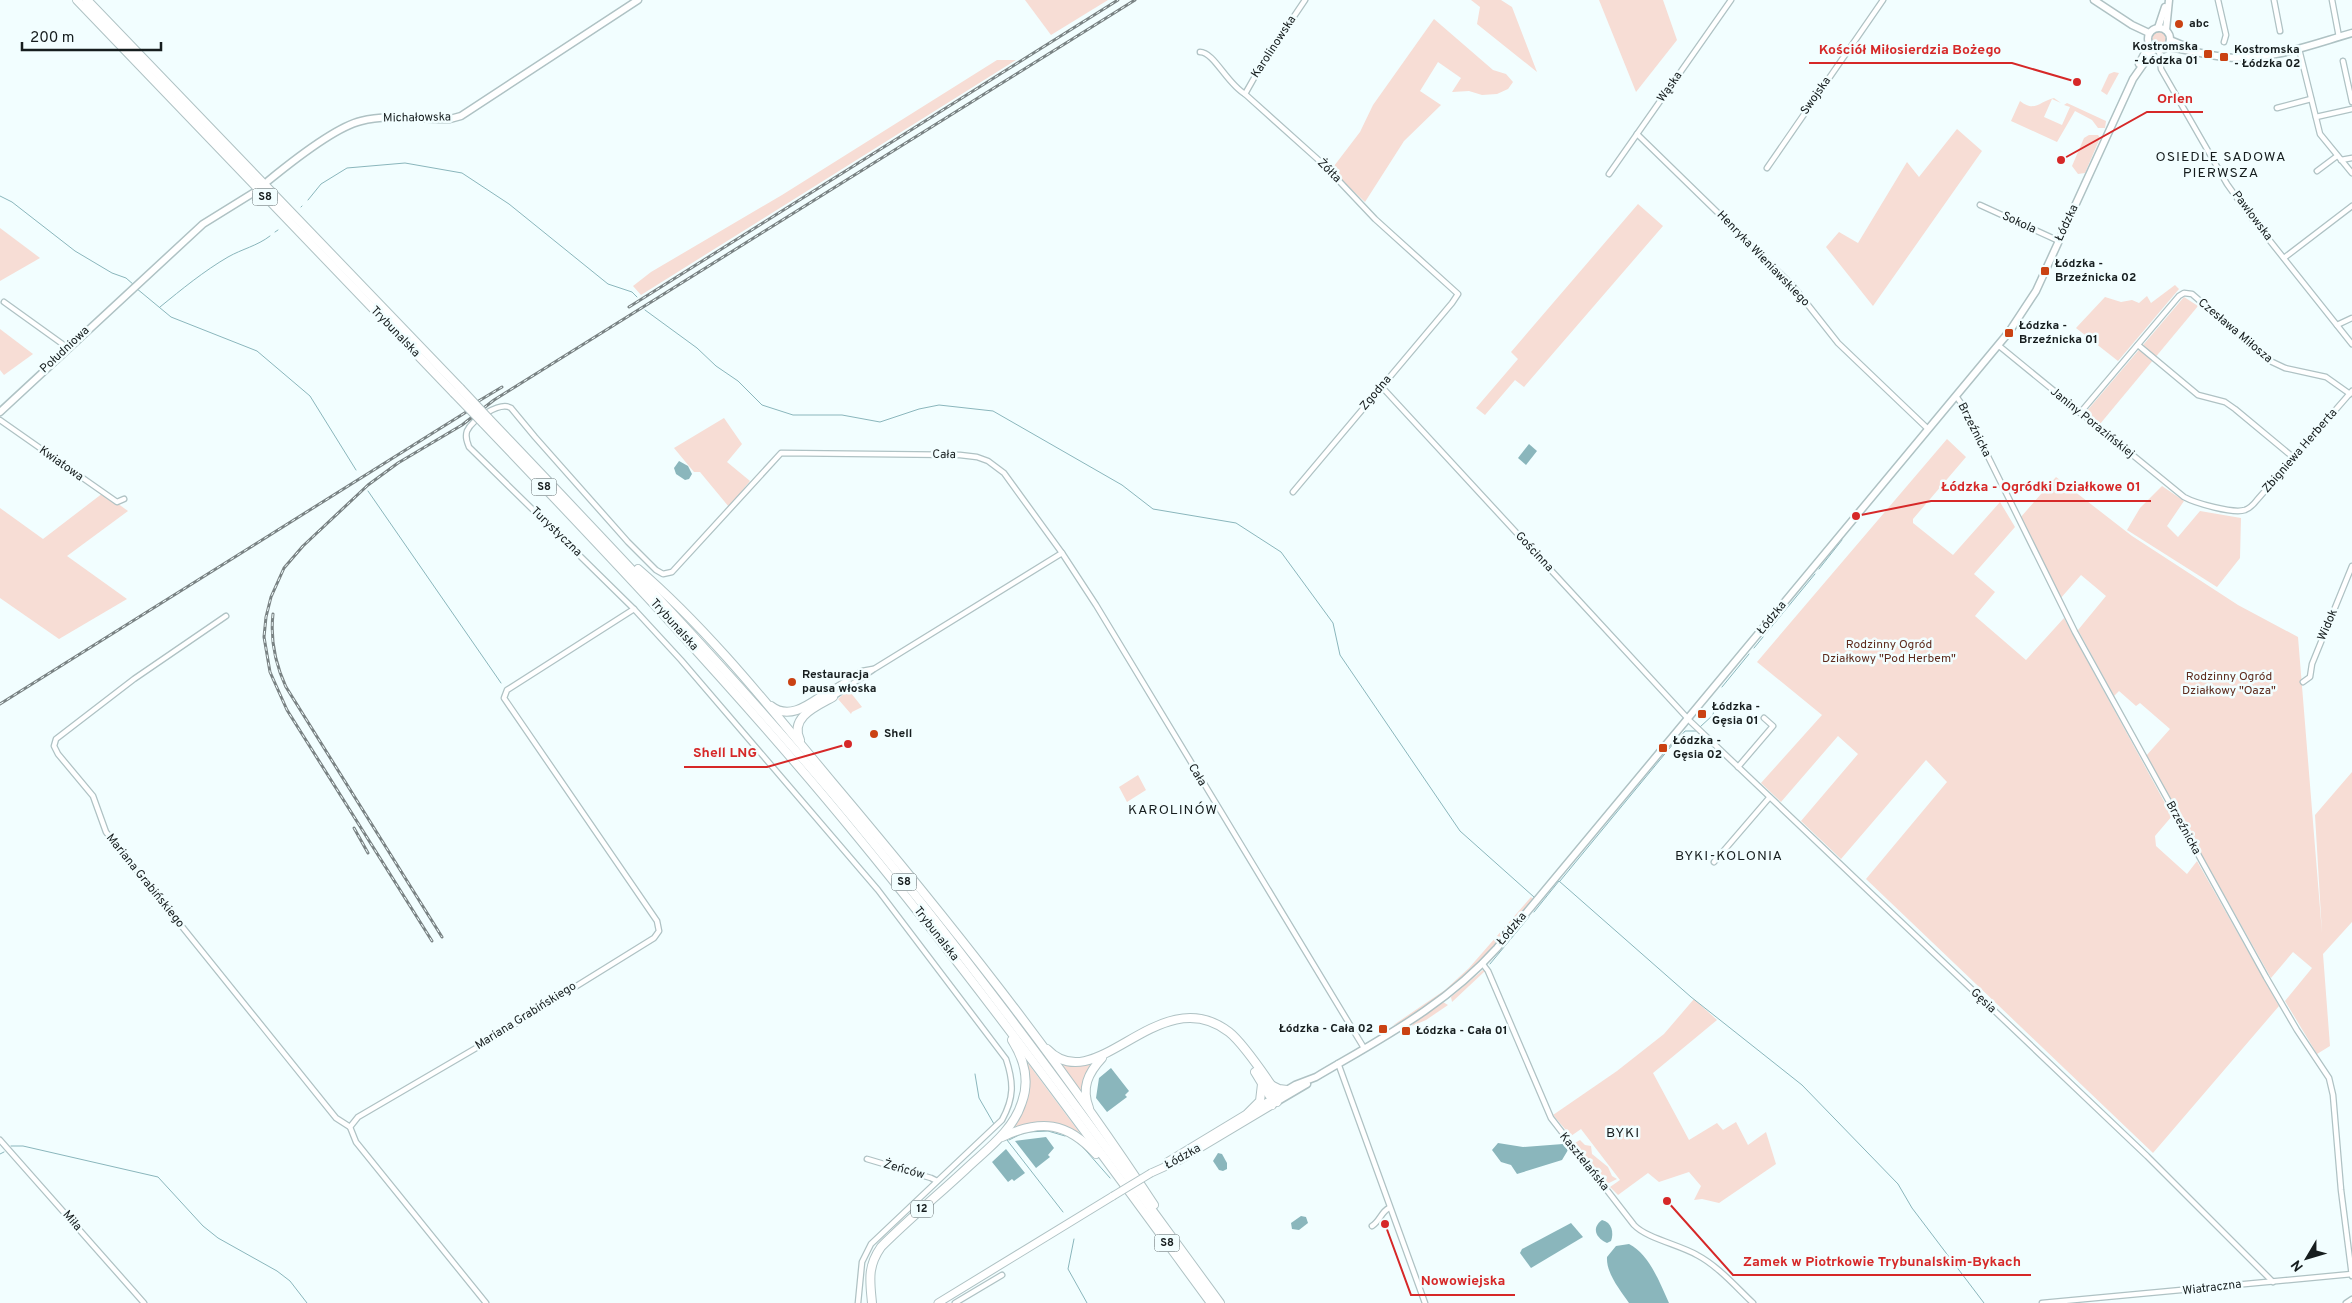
<svg xmlns="http://www.w3.org/2000/svg" width="2352" height="1303" font-family="Overpass,sans-serif">
	<rect width="100%" height="100%" fill="#f2feff"/>
	<!-- green -->
	<g fill="#f7ddd5">
		<path d="M1025,0h83l-57,35z"/>
		<path d="M1471,0h30l11,7 25,65 -60,-48 3,-17z"/>
		<path d="M1599,0h64l14,40 -41,52z"/>
		<path d="M1434,19l59,51 13,4 7,8 -5,7 -11,5 -15,1 -13,-4 -17,1 9,-14 -23,-16 -18,29 21,14 -37,36 -39,61 -34,-32 29,-38 13,-27z"/>
		<circle cx="2159" cy="39" r="7"/>
		<path d="M997,60h19l-375,235 -8,-9 18,-14 131,-77z"/>
		<path d="M2114,72l5,1 -12,22 -6,-4 8,-17z"/>
		<path d="M2054,98l7,5 -9,-4 -8,18 18,8 8,-18 -6,-2 3,-2 39,18 -1,7h-7l-6,-8 -17,-9 -18,31 -46,-21 9,-20c15,12 20,0 34,-3z"/>
		<path d="M1957,129l25,22 -109,155 -47,-59 13,-15 19,11 49,-81 12,15z"/>
		<path d="M2089,135h9l2,3 -15,35 -7,1 -6,-8 12,-28z"/>
		<path d="M1638,204l25,22 -139,161 -9,-7 -30,35 -9,-7 42,-49 -7,-7z"/>
		<path d="M0,228l40,30 -40,23z"/>
		<path d="M2175,285l4,4 -61,72 -42,-33 29,-31 16,5 11,-2 7,3 8,-7 4,7z"/>
		<path d="M2184,297l14,9 -98,118 -14,-12z"/>
		<path d="M0,329l33,25 -29,21 -4,-5z"/>
		<path d="M724,418l18,26 -15,18 23,19 -21,26 -29,-35h-6l-20,-24z"/>
		<path d="M1947,439l19,18 -53,62v4l40,32 47,-53 15,25 -41,47 21,18 -20,24 51,44 38,-42 108,198 -17,20 1,10 31,28 10,-13 82,145 -126,147 -287,-274 81,-97 -21,-22 -85,99 -40,-38 57,-67 -20,-18 -57,66 -20,-19 61,-68 -65,-53z"/>
		<path d="M2056,477l76,59 106,69 60,32 24,296 -7,-118 37,-43v150l-29,32 7,92 -13,8 -32,-53 27,-33 -19,-16 -22,26 -125,-222 24,-27 -30,-26 -4,3 -17,-15 -5,5 -36,-66 28,-34 -25,-21 -21,24 -40,-81z"/>
		<path d="M2162,486l22,15 -17,25 11,11 22,-26 41,7 -1,40 -23,29 -90,-57 13,-22z"/>
		<path d="M103,493l25,18 -61,45 60,43 -68,40 -59,-41v-90l43,31z"/>
		<path d="M846,692l5,1 11,14 -10,5 -1,2 -13,-15z"/>
		<path d="M1138,775l8,15 -19,12 -8,-15z"/>
		<path d="M1531,897l2,2c-41,49 -81,100 -141,127l53,-36 24,-22z"/>
		<path d="M1483,970l2,1 -33,31 -1,-5z"/>
		<path d="M1694,999l23,21 -64,53 36,67 28,-17 6,7 13,-8 12,23 18,-13 10,32 -57,39 -17,-4 -8,1 7,-14 -12,-14 -30,10 -11,-9 -30,22 -8,-8 10,-7 -39,-51 -10,7 -18,-21 64,-44 47,-37z"/>
		<path d="M1443,1002l5,3 -22,15 -14,6 2,-4z"/>
		<path d="M1024,1058l55,74 -1,1c-27,-12 -40,-12 -68,-4l12,-16z"/>
		<path d="M1057,1060l18,5 19,-2 -11,33z"/>
		<path d="M1580,1140l5,5 6,1 1,8 16,13 4,9 5,3 -10,5 -4,-2 -30,-38z"/>
	</g>
	<!-- water -->
	<g fill="#8ab6bc">
		<path d="M1529,444l8,7 -11,14 -8,-7z"/>
		<path d="M679,461l9,5 4,8 -3,5 -4,1 -9,-6 -2,-6z"/>
		<path d="M1111,1068l18,23 -4,4 2,2 -20,15 -11,-14 3,-20z"/>
		<path d="M1046,1137l8,11 -6,7 2,2 -14,11 -21,-27z"/>
		<path d="M1498,1143l25,4 40,-3 5,6 -6,10 -45,14 -6,-9 -10,-3 -9,-12z"/>
		<path d="M1006,1149l19,24 -11,8 -2,-2 -4,3 -16,-20z"/>
		<path d="M1218,1153l4,1 5,9v6l-4,2 -4,-1 -6,-9z"/>
		<path d="M1301,1216l5,1 2,6 -9,7 -7,-1 -1,-6z"/>
		<path d="M1602,1220c10,2 12,13 9,21l-4,2c-11,-5 -16,-15 -5,-23z"/>
		<path d="M1571,1223l12,14 -52,31 -11,-15 2,-4z"/>
		<path d="M1629,1244c20,10 31,39 40,59h-40c-9,-13 -23,-30 -22,-46l9,-11z"/>
	</g>
	<g fill="none" stroke-linecap="round" stroke-linejoin="round">
		<!-- stream -->
		<g stroke="#8ab6bc" stroke-width="1">
			<path d="M0,196l12,6 63,49 37,22 14,5 8,7"/>
			<path d="M308,200l13,-16 26,-16 58,-5 57,10 47,31 99,80 24,8 5,5"/>
			<path d="M301,207l1,-1"/>
			<path d="M275,232l3,-2"/>
			<path d="M136,288l35,29 86,34 53,45 46,74"/>
			<path d="M160,307c22,-18 44,-36 68,-50 14,-8 29,-11 42,-21"/>
			<path d="M645,310l52,38 19,18 22,15 24,24 31,10h49l38,7 39,-13 20,-4 54,6 129,74 31,24 83,14 45,29 52,71 7,32 120,176 74,66"/>
			<path d="M368,491l133,192"/>
			<path d="M1819,569l23,-29"/>
			<path d="M1754,648l61,-74"/>
			<path d="M1722,687l27,-33"/>
			<path d="M1700,727l13,-12 1,-6"/>
			<path d="M1681,736l4,-5h11"/>
			<path d="M1560,881l118,-143"/>
			<path d="M1534,912l25,-31 132,116 111,88 96,99 14,24 72,95"/>
			<path d="M1490,964l39,-47"/>
			<path d="M975,1074l4,24 15,26"/>
			<path d="M1027,1132l21,-1 17,5"/>
			<path d="M1007,1140l56,72"/>
			<path d="M1009,1140l14,-7"/>
			<path d="M1074,1140l4,2"/>
			<path d="M1081,1145l29,33"/>
			<path d="M11,1146h12l135,31 45,49 15,12 59,33 13,10 17,22"/>
			<path d="M0,1154l4,-2"/>
			<path d="M1074,1239l-6,30 19,34"/>
		</g>
		<!-- street casing -->
		<g stroke="#afc2c4" stroke-width="7">
			<g id="street">
				<path d="M2218,0l8,35 -2,7"/>
				<path d="M2274,0l6,31"/>
				<path d="M2332,0l7,37"/>
				<path d="M2299,49l21,85 32,39"/>
				<path d="M2159,50l2,19 66,115 20,28 105,132"/>
				<path d="M1200,52c14,0 27,32 45,42l78,70 52,55 83,75 -6,9 -159,189"/>
				<path d="M2343,61l9,41"/>
				<path d="M1245,94l17,-30 43,-64"/>
				<path d="M2277,108l34,-9"/>
				<path d="M2316,117l36,-8"/>
				<path d="M1637,134l156,152 45,57 90,86"/>
				<path d="M2341,160l11,-2"/>
				<path d="M1767,168l116,-168"/>
				<path d="M2317,171l20,-15"/>
				<path d="M1609,174l122,-174"/>
				<path d="M1980,205l79,36"/>
				<path d="M2284,258l68,-52"/>
				<path d="M4,302l64,46"/>
				<path d="M2337,325l15,-7"/>
				<path d="M1998,345l186,152c11,6 49,17 61,13 5,-2 9,-6 12,-10l95,-109"/>
				<path d="M2138,345l60,50 27,7 10,7 59,49"/>
				<path d="M1381,386l310,336 456,434 126,126"/>
				<path d="M1956,396l7,10 112,226 191,345 31,53 32,48 4,17 8,95 11,86"/>
				<path d="M2080,413l99,-117 5,-3 8,1 76,66 17,8 41,9 24,17"/>
				<path d="M0,420l117,82 7,-3"/>
				<path d="M226,616l-92,63 -78,60 -2,7 4,8 35,42 13,36 230,286 14,9"/>
				<path d="M2303,682l7,-5 2,-13 40,-98"/>
				<path d="M831,690l31,-19 11,-2"/>
				<path d="M833,697l41,-28 188,-116"/>
				<path d="M1738,767l35,-41 -9,-8"/>
				<path d="M1714,862l55,-64"/>
				<path d="M1482,963l6,8 63,147 83,107c12,13 46,20 63,30 21,11 39,32 56,48"/>
				<path d="M1338,1063l87,240"/>
				<path d="M0,1140l144,163"/>
				<path d="M867,1159l64,19 6,3"/>
				<path d="M1372,1226c8,-5 9,-14 17,-18"/>
				<path d="M486,1303l-130,-161 -6,-15 8,-10 125,-73 171,-106 5,-7 -2,-10 -153,-223 3,-8 127,-81"/>
				<path d="M858,1303l4,-41 9,-18 131,-124c12,-22 12,-37 4,-61l-128,-169 -197,-230 -47,-51 -165,-162c-2,-5 -4,-10 -2,-16 5,-11 33,-30 44,-23l24,29 93,105 28,28 7,4 9,-2 109,-119 179,2 17,2 11,4 16,12 58,80 34,52 268,443"/>
				<path d="M955,1303l47,-28"/>
				<path d="M2042,1303l310,-29"/>
				<path d="M2346,1303l6,-4"/>
			</g>
		</g>
		<!-- secondary casing -->
		<g stroke="#afc2c4" stroke-width="9">
			<g id="secondary">
				<path d="M2094,0l38,25 17,8"/>
				<circle cx="2159" cy="39" r="11"/>
				<path d="M2158,28l7,-21"/>
				<path d="M2166,30l3,-30"/>
				<path d="M2170,40l17,7"/>
				<path d="M2167,47c19,2 38,8 57,10 44,5 86,-12 128,-24"/>
				<path d="M2139,64l10,-19"/>
				<path d="M268,181c22,-18 67,-54 93,-60 28,-7 60,-1 89,-2l11,-3 177,-116"/>
				<path d="M0,412l203,-188 50,-31"/>
				<path d="M1273,1104l34,-20"/>
				<path d="M1253,1110l42,-25 21,-8c66,-39 129,-71 181,-129l512,-616 27,-41 97,-212 21,-30"/>
			</g>
		</g>
		<!-- primary casing -->
		<g stroke="#afc2c4" stroke-width="9">
			<g id="primary">
				<path d="M1167,1162l81,-49"/>
				<path d="M1151,1173l29,-13 92,-55"/>
				<path d="M938,1303l175,-107"/>
			</g>
		</g>
		<!-- highway casing -->
		<g stroke="#afc2c4" stroke-width="10">
			<g id="highway">
				<path d="M77,0l377,393"/>
				<path d="M87,0l373,388"/>
				<path d="M488,418c117,123 234,245 344,375 137,163 262,338 388,510"/>
				<path d="M483,423c128,134 256,269 374,413 124,151 238,309 354,467"/>
				<path d="M638,569c71,61 134,141 194,213 114,135 225,275 322,423"/>
				<path d="M771,706c20,16 42,-5 60,-16"/>
				<path d="M800,740c-11,-23 17,-34 33,-43"/>
				<path d="M1047,1049c49,52 112,-71 182,-17 14,11 34,41 45,57l1,8 -3,8"/>
				<path d="M1255,1072l14,23 8,7"/>
				<path d="M1271,1085l8,4 8,1"/>
				<path d="M1089,1108c-8,-20 -1,-35 13,-50"/>
				<path d="M1248,1113l12,-12 2,-17"/>
				<path d="M1002,1137c39,-18 65,-15 94,17"/>
				<path d="M872,1303c-2,-22 -5,-36 9,-56 27,-27 57,-52 85,-78 21,-20 47,-38 56,-67 8,-22 2,-43 -10,-62"/>
			</g>
		</g>
		<!-- street -->
		<use href="#street" stroke="#fff" stroke-width="4.5"/>
		<!-- secondary -->
		<use href="#secondary" stroke="#fff" stroke-width="6"/>
		<!-- primary -->
		<use href="#primary" stroke="#fff" stroke-width="7"/>
		<!-- highway -->
		<use href="#highway" stroke="#fff" stroke-width="8"/>
		<!-- rail casing -->
		<g stroke="#7a8384" stroke-width="3">
			<g id="rail">
				<path d="M629,307l489,-307"/>
				<path d="M472,405l30,-18"/>
				<path d="M273,614c-3,26 2,49 13,73l156,250"/>
				<path d="M0,704l479,-300"/>
				<path d="M354,828l14,25"/>
				<path d="M432,941l-145,-231 -17,-38 -6,-35 2,-20 5,-20 13,-29 19,-22 65,-61 30,-22 64,-38 32,-25 641,-400"/>
			</g>
		</g>
		<!-- rail -->
		<use href="#rail" stroke="#f2feff" stroke-width="1" stroke-dasharray="4" stroke-linecap="butt"/>
		<!-- primary-bridge casing -->
		<g stroke="#afc2c4" stroke-width="9" stroke-linecap="butt">
			<path id="primary-bridge" d="M1113,1196l38,-23"/>
		</g>
		<!-- highway-bridge casing -->
		<g stroke="#afc2c4" stroke-width="10" stroke-linecap="butt">
			<g id="highway-bridge">
				<path d="M460,388l28,30"/>
				<path d="M454,393l29,30"/>
			</g>
		</g>
		<!-- primary-bridge -->
		<use href="#primary-bridge" stroke="#fff" stroke-width="7"/>
		<!-- highway-bridge -->
		<use href="#highway-bridge" stroke="#fff" stroke-width="8"/>
	</g>
	<!-- markers -->
	<g fill="#ca4213" stroke="#f2feff" stroke-width="2">
		<circle cx="2179" cy="24" r="5"/>
		<rect x="2203" y="49" width="10" height="10" rx="2.5"/>
		<rect x="2219" y="52" width="10" height="10" rx="2.5"/>
		<rect x="2040" y="266" width="10" height="10" rx="2.5"/>
		<rect x="2004" y="328" width="10" height="10" rx="2.5"/>
		<circle cx="792" cy="682" r="5"/>
		<rect x="1697" y="709" width="10" height="10" rx="2.5"/>
		<circle cx="874" cy="734" r="5"/>
		<rect x="1658" y="743" width="10" height="10" rx="2.5"/>
		<rect x="1378" y="1024" width="10" height="10" rx="2.5"/>
		<rect x="1401" y="1026" width="10" height="10" rx="2.5"/>
	</g>
	<g text-anchor="middle" dominant-baseline="central" stroke-width="5" stroke-linejoin="round" paint-order="stroke">
		<!-- shield labels -->
		<g fill="#f2feff" stroke="#586062" stroke-width="1">
			<rect x="252.5" y="188.5" width="25" height="17" rx="4"/>
			<rect x="531.5" y="478.5" width="25" height="17" rx="4"/>
			<rect x="891.5" y="873.5" width="25" height="17" rx="4"/>
			<rect x="911" y="1200.5" width="22" height="17" rx="4"/>
			<rect x="1154.5" y="1234.5" width="25" height="17" rx="4"/>
		</g>
		<g font-size="11" font-weight="bold" fill="#161d1e">
			<text x="265" y="197">S8</text>
			<text x="544" y="487">S8</text>
			<text x="904" y="882">S8</text>
			<text x="922" y="1209">12</text>
			<text x="1167" y="1243">S8</text>
		</g>
		<!-- poi labels -->
		<g font-size="12" font-weight="bold" fill="#161d1e" stroke="#f2feff" text-anchor="start">
			<text x="2189" y="24">abc</text>
			<text x="2198" y="47" text-anchor="end">Kostromska<tspan x="2198" dy="14">- Łódzka 01</tspan></text>
			<text x="2234" y="50">Kostromska<tspan x="2234" dy="14">- Łódzka 02</tspan></text>
			<text x="2055" y="264">Łódzka -<tspan x="2055" dy="14">Brzeźnicka 02</tspan></text>
			<text x="2019" y="326">Łódzka -<tspan x="2019" dy="14">Brzeźnicka 01</tspan></text>
			<text x="802" y="675">Restauracja<tspan x="802" dy="14">pausa włoska</tspan></text>
			<text x="1712" y="707">Łódzka -<tspan x="1712" dy="14">Gęsia 01</tspan></text>
			<text x="884" y="734">Shell</text>
			<text x="1673" y="741">Łódzka -<tspan x="1673" dy="14">Gęsia 02</tspan></text>
			<text x="1373" y="1029" text-anchor="end">Łódzka - Cała 02</text>
			<text x="1416" y="1031">Łódzka - Cała 01</text>
		</g>
		<!-- street labels -->
		<g font-size="12" fill="#161d1e" stroke="#f2feff">
			<text transform="translate(1274 47) rotate(-57)">Karolinowska</text>
			<text transform="translate(1670 87) rotate(-55)">Wąska</text>
			<text transform="translate(1816 96) rotate(-55)">Swojska</text>
			<text transform="translate(417 118) rotate(-1)">Michałowska</text>
			<text transform="translate(1329 171) rotate(45)">Żółta</text>
			<text transform="translate(2252 216) rotate(53)">Pawłowska</text>
			<text transform="translate(2019 223) rotate(25)">Sokola</text>
			<text transform="translate(2067 223) rotate(-65)">Łódzka</text>
			<text transform="translate(1763 259) rotate(46)">Henryka Wieniawskiego</text>
			<text transform="translate(2235 331) rotate(40)">Czesława Miłosza</text>
			<text transform="translate(395 332) rotate(46)">Trybunalska</text>
			<text transform="translate(65 350) rotate(-43)">Południowa</text>
			<text transform="translate(1376 393) rotate(-50)">Zgodna</text>
			<text transform="translate(2092 423) rotate(39)">Janiny Porazińskiej</text>
			<text transform="translate(1974 430) rotate(63)">Brzeźnicka</text>
			<text transform="translate(2300 451) rotate(-49)">Zbigniewa Herberta</text>
			<text transform="translate(944 455) rotate(1)">Cała</text>
			<text transform="translate(61 464) rotate(35)">Kwiatowa</text>
			<text transform="translate(556 532) rotate(44)">Turystyczna</text>
			<text transform="translate(1534 552) rotate(47)">Gościnna</text>
			<text transform="translate(1772 618) rotate(-51)">Łódzka</text>
			<text transform="translate(674 625) rotate(48)">Trybunalska</text>
			<text transform="translate(2328 625) rotate(-67)">Widok</text>
			<text transform="translate(1197 775) rotate(59)">Cała</text>
			<text transform="translate(2183 828) rotate(61)">Brzeźnicka</text>
			<text transform="translate(145 881) rotate(51)">Mariana Grabińskiego</text>
			<text transform="translate(1512 929) rotate(-50)">Łódzka</text>
			<text transform="translate(936 934) rotate(52)">Trybunalska</text>
			<text transform="translate(1983 1001) rotate(43)">Gęsia</text>
			<text transform="translate(526 1016) rotate(-32)">Mariana Grabińskiego</text>
			<text transform="translate(1183 1157) rotate(-29)">Łódzka</text>
			<text transform="translate(1584 1162) rotate(51)">Kasztelańska</text>
			<text transform="translate(904 1170) rotate(16)">Żeńców</text>
			<text transform="translate(72 1221) rotate(49)">Miła</text>
			<text transform="translate(2212 1288) rotate(-7)">Wiatraczna</text>
		</g>
		<!-- park labels -->
		<g font-size="12" fill="#5d2a1c" stroke="#f2feff">
			<text x="1889" y="645">Rodzinny Ogród<tspan x="1889" dy="14">Działkowy "Pod Herbem"</tspan></text>
			<text x="2229" y="677">Rodzinny Ogród<tspan x="2229" dy="14">Działkowy "Oaza"</tspan></text>
		</g>
		<!-- neighbourhood labels -->
		<g font-size="14" letter-spacing="1" fill="#161d1e" stroke="#f2feff">
			<text x="2221" y="157">OSIEDLE SADOWA<tspan x="2221" dy="16">PIERWSZA</tspan></text>
			<text x="1173" y="810">KAROLINÓW</text>
			<text x="1729" y="856">BYKI-KOLONIA</text>
			<text x="1623" y="1133">BYKI</text>
		</g>
	</g>
	<!-- callouts -->
	<path fill="none" stroke="#d62828" stroke-width="2" d="M2077 82L2012 63H1809M2061 160L2147 112H2203M1856 516L1931 501H2151M848 744L767 767H684M1667 1201L1733 1275H2031M1385 1224L1411 1295H1515"/>
	<g fill="#d62828" stroke="#f2feff" stroke-width="2">
		<circle cx="2077" cy="82" r="5"/>
		<circle cx="2061" cy="160" r="5"/>
		<circle cx="1856" cy="516" r="5"/>
		<circle cx="848" cy="744" r="5"/>
		<circle cx="1667" cy="1201" r="5"/>
		<circle cx="1385" cy="1224" r="5"/>
	</g>
	<g font-size="14" text-anchor="middle" font-weight="bold" fill="#d62828" stroke="#f2feff" stroke-width="5" stroke-linejoin="round" paint-order="stroke">
		<text x="1910" y="54">Kościół Miłosierdzia Bożego</text>
		<text x="2175" y="103">Orlen</text>
		<text x="2041" y="491">Łódzka - Ogródki Działkowe 01</text>
		<text x="725" y="757">Shell LNG</text>
		<text x="1882" y="1266">Zamek w Piotrkowie Trybunalskim-Bykach</text>
		<text x="1463" y="1285">Nowowiejska</text>
	</g>
	<!-- north arrow -->
	<g transform="translate(2307 1258) rotate(232)" stroke="#f2feff" stroke-width="4" paint-order="stroke">
	<path d="M0-4L9 19L0 12L-9 19Z" fill="#161d1e"/>
	<text y="-8" font-size="14" font-weight="bold" text-anchor="middle" fill="#161d1e">N</text>
	</g>
	<!-- scale -->
	<path d="M22 42v8h139v-8" fill="none" stroke="#161d1e" stroke-width="2.5"/>
	<text x="30" y="42" font-size="15" fill="#161d1e" stroke="#f2feff" stroke-width="4" paint-order="stroke">200 m</text>
</svg>
